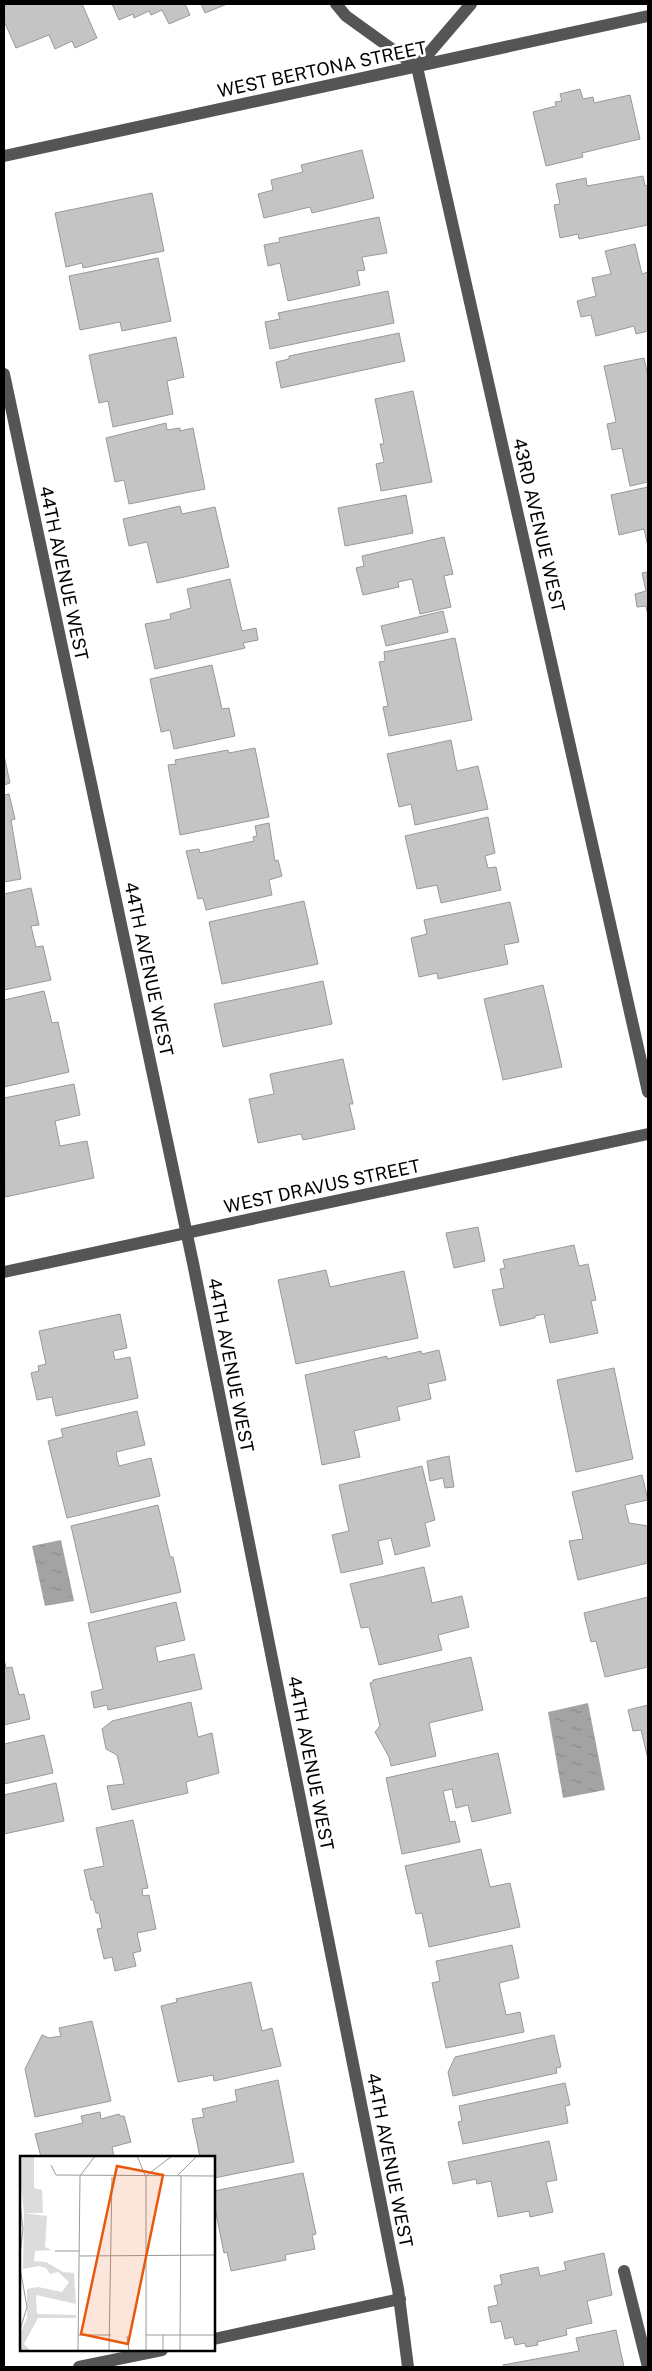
<svg xmlns="http://www.w3.org/2000/svg" width="652" height="2371" font-family="'Public Sans',sans-serif">
	<defs>
		<pattern id="water-ripples" width="26" height="14" patternUnits="userSpaceOnUse" patternTransform="scale(1.25)"><rect width="26" height="14" fill="#a3a3a3"/><path d="M2 4q2-2 4 0t4 0M15 11q2-2 4 0t4 0" fill="none" stroke="#8b8b8b"/></pattern>
	</defs>
	<rect width="100%" height="100%" fill="#fff"/>
	<!-- water -->
	<g fill="url(#water-ripples)">
		<path d="M61,1540l13,61 -29,5 -13,-60z"/>
		<path d="M588,1703l17,87 -42,8 -15,-86z"/>
	</g>
	<!-- building -->
	<g fill="#c4c4c4" stroke="#999">
		<path d="M9,4h73l15,34 -22,10 -3,-7 -17,8 -6,-14 -33,13 -12,-27v-15z"/>
		<path d="M112,4h73l5,11 -21,9 -7,-14 -11,5 -2,-4 -15,7 -1,-4 -14,6z"/>
		<path d="M201,4h26l-22,9z"/>
		<path d="M580,89l3,10 10,-2 1,6 36,-8 10,44 -58,14 1,4 -37,9 -13,-54 23,-6 -1,-4 7,-1 -2,-7z"/>
		<path d="M362,150l12,48 -62,15 -2,-6 -46,11 -6,-24 15,-4 -2,-10 32,-8 -2,-7z"/>
		<path d="M643,176l2,10 3,-1v40l-69,14 -1,-5 -18,4 -6,-33 6,-1 -4,-20 30,-6 1,8z"/>
		<path d="M152,193l12,58 -81,17 -1,-5 -16,4 -11,-54z"/>
		<path d="M379,217l8,36 -25,4 3,13 -8,1 3,14 -72,16 -8,-38 -12,3 -4,-21 16,-3 -1,-4z"/>
		<path d="M635,244l7,30 6,-2v59l-12,3 -2,-8 -38,10 -5,-21 -10,2 -4,-16 19,-5 -4,-18 19,-4 -6,-23z"/>
		<path d="M158,258l13,63 -49,10 -2,-9 -40,8 -11,-54z"/>
		<path d="M388,291l6,32 -124,26 -5,-27 15,-3 -2,-6z"/>
		<path d="M399,333l6,28 -124,27 -5,-26 13,-3v-3z"/>
		<path d="M176,337l8,40 -17,4 6,33 -60,13 -5,-26 -9,2 -10,-48z"/>
		<path d="M644,358l4,19v105l-18,4 -8,-38 -10,2 -5,-26 9,-2 -12,-56z"/>
		<path d="M413,391l19,91 -51,9 -5,-27 8,-2 -4,-18h4l-9,-45z"/>
		<path d="M166,423l1,7 13,-2v3l13,-3 12,61 -76,15 -5,-24 -9,2 -9,-44z"/>
		<path d="M648,487v60l-4,-18 -25,6 -8,-40z"/>
		<path d="M406,495l7,38 -68,13 -7,-38z"/>
		<path d="M180,506l2,8 33,-7 14,60 -72,16 -10,-41 -18,4 -6,-27z"/>
		<path d="M444,537l9,37 -9,2 7,31 -31,7 -8,-35 -14,3 1,5 -36,8 -7,-27 8,-2 -2,-10z"/>
		<path d="M648,572v44l-2,-10 -9,1 -2,-13 11,-3 -4,-18z"/>
		<path d="M230,579l12,52 14,-3 2,12 -15,3 2,5 -90,21 -10,-45 26,-5 -1,-5 21,-6 -4,-19z"/>
		<path d="M443,611l5,21 -62,14 -5,-20z"/>
		<path d="M455,638l17,82 -83,16 -6,-29 5,-1 -9,-44 6,-1 -1,-9z"/>
		<path d="M212,665l10,44 7,-1 6,28 -61,13 -4,-19 -9,2 -11,-53z"/>
		<path d="M451,740l6,31 21,-5 10,43 -73,16 -4,-21 -12,3 -12,-53z"/>
		<path d="M255,748l14,69 -89,18 -12,-70 8,-1 -1,-4 53,-10 1,3z"/>
		<path d="M4,755l6,28 -6,2z"/>
		<path d="M9,794l6,25 -4,1 10,59 -17,3v-87z"/>
		<path d="M488,817l7,36 -10,3 3,12 8,-1 5,23 -60,13 -4,-18 -20,4 -12,-53z"/>
		<path d="M269,823l6,38 3,-1 4,16 -13,4 3,15 -66,15 -3,-12 -5,1 -12,-48 13,-2 1,4 54,-12 -1,-4 4,-1 -2,-10z"/>
		<path d="M31,888l8,37 -8,1 5,21 7,-1 8,34 -47,10v-96z"/>
		<path d="M304,901l14,63 -96,20 -13,-62z"/>
		<path d="M510,902l9,40 -15,3 4,19 -70,15 -1,-6 -18,4 -8,-39 16,-4 -3,-14z"/>
		<path d="M323,981l9,43 -109,23 -9,-43z"/>
		<path d="M543,985l19,82 -59,13 -19,-81z"/>
		<path d="M44,991l8,32 6,-1 11,50 -65,15v-87z"/>
		<path d="M343,1059l10,45h-4l6,25 -52,11 -2,-6 -43,9 -9,-44 25,-5 -4,-20z"/>
		<path d="M74,1084l6,31 -25,6 5,25 27,-5 7,37 -89,19 -1,-99z"/>
		<path d="M478,1227l7,34 -31,7 -8,-35z"/>
		<path d="M574,1245l5,21 9,-2 8,36 -5,1 7,32 -48,10 -6,-29 -9,2v2l-35,8 -8,-36 12,-2 -4,-19 5,-1 -2,-8z"/>
		<path d="M326,1270l4,17 74,-16 14,67 -122,26 -18,-84z"/>
		<path d="M120,1314l7,34 -14,3 2,9 15,-3 8,41 -82,18 -4,-19 -15,3 -6,-27 8,-2 -1,-5 8,-2 -7,-33z"/>
		<path d="M439,1350l7,30 -18,4 3,15 -34,8 3,13 -46,11 6,26 -38,8 -17,-90 82,-19v3l34,-8 1,3z"/>
		<path d="M614,1368l19,91 -57,13 -19,-92z"/>
		<path d="M137,1411l8,34 -29,7 3,14 32,-8 9,38 -93,22 -19,-77 15,-4 -2,-8z"/>
		<path d="M449,1456l5,31 -9,1 -2,-10 -13,3 -3,-20z"/>
		<path d="M422,1466l13,54 -10,3 5,23 -35,9 -4,-17 -13,3 5,23 -42,9 -9,-38 17,-4 -10,-46z"/>
		<path d="M642,1475l6,25 -23,5 4,18 19,3v37l-70,17 -9,-39 14,-2 -11,-47z"/>
		<path d="M158,1505l12,52h3l8,35 -90,21 -20,-87z"/>
		<path d="M424,1567l8,36 30,-7 7,31 -31,8 4,15 -63,15 -10,-38 -8,1 -11,-44z"/>
		<path d="M648,1597v70l-43,10 -9,-36 -5,1 -7,-29z"/>
		<path d="M176,1602l9,38 -30,7 3,15 36,-8 8,35 -94,21 -1,-5 -13,3 -3,-16 12,-3 -15,-66z"/>
		<path d="M471,1657l12,53 -54,13 7,33 -45,10 -2,-9 -14,-25 5,-6 -10,-43 3,-1v-2z"/>
		<path d="M4,1659l2,9 6,-1 7,28 5,-1 6,25 -26,6z"/>
		<path d="M191,1702l7,35 14,-4 7,40 -33,9 2,11 -76,17 -5,-24 17,-2 -7,-29 -11,-6 -4,-20 10,-8z"/>
		<path d="M648,1705v54l-7,-29 -8,1 -5,-21z"/>
		<path d="M44,1735l9,38 -49,11v-40z"/>
		<path d="M498,1753l13,60 -39,9 -4,-17 -12,3 -4,-19 -9,2 7,31 5,-1 5,21 -58,12 -16,-76z"/>
		<path d="M56,1783l8,38 -60,13v-39z"/>
		<path d="M133,1820l15,68 -6,1 1,7 6,-1 7,34 -19,4 4,18 -8,2 3,13 -21,5 -3,-14 -8,2 -7,-30 5,-1 -3,-15h-3l-3,-13h-2l-7,-30 20,-4 -8,-38z"/>
		<path d="M481,1849l9,38 20,-4 10,44 -91,20 -7,-34 -6,1 -11,-48z"/>
		<path d="M512,1945l7,33 -20,5 7,32 14,-3 4,20 -78,16 -14,-65 8,-2 -4,-20z"/>
		<path d="M251,1982l11,49 10,-3 9,38 -67,15 -1,-6 -35,7 -17,-76 16,-4 -1,-3z"/>
		<path d="M92,2021l19,80 -76,16 -10,-48 17,-34 7,3 12,-2 -2,-8z"/>
		<path d="M554,2035l7,32 -5,1 1,5 -104,23 -5,-24 7,-15z"/>
		<path d="M278,2080l16,82 -80,16v-21h-14l-8,-38 12,-2 -2,-8 35,-8 -2,-11z"/>
		<path d="M565,2083l5,22 -5,1 3,17 -105,21 -5,-22 4,-1 -3,-15z"/>
		<path d="M100,2112l1,7 18,-5 1,2h4l7,26 -19,5 2,10h-73l-6,-23 48,-11 -2,-7z"/>
		<path d="M549,2141l8,39 -11,2 7,30 -23,5 -1,-6 -31,6 -7,-36 -14,3 -1,-5 -23,5 -5,-22z"/>
		<path d="M303,2173l13,61 -4,1 3,14 -30,6 1,5 -55,11 -4,-19 -3,1 -10,-50v-12z"/>
		<path d="M604,2253l8,42 -25,6 5,22 -26,6 1,6 -30,7 1,3 -12,2 -1,-4 -10,2 -2,-8 -8,2 -4,-18 -10,2 -3,-16 10,-2 -4,-19 8,-2 -2,-9 38,-8 2,9 26,-6 -2,-8z"/>
		<path d="M616,2330l8,37h-120l-1,-2 76,-14 -3,-13z"/>
	</g>
	<g fill="none" stroke-linecap="round" stroke-linejoin="round">
		<!-- minor -->
		<g stroke="#555" stroke-width="12">
			<path d="M336,4l10,12 71,51 231,1025"/>
			<path d="M417,67l54,-63"/>
			<path d="M4,156l644,-140"/>
			<path d="M4,374l189,889 205,1026 10,78"/>
			<path d="M4,1272l644,-138"/>
			<path d="M624,2271l24,96"/>
			<path d="M214,2339l186,-40"/>
			<path d="M79,2367l83,-17"/>
		</g>
	</g>
	<g text-anchor="middle" dominant-baseline="central" stroke-width="5" stroke-linejoin="round" paint-order="stroke">
		<!-- street labels -->
		<g font-size="18" fill="#000" stroke="#fff">
			<text transform="translate(322 69) rotate(-12)">WEST BERTONA STREET</text>
			<text transform="translate(539 525) rotate(77)">43RD AVENUE WEST</text>
			<text transform="translate(64 573) rotate(78)">44TH AVENUE WEST</text>
			<text transform="translate(149 969) rotate(78)">44TH AVENUE WEST</text>
			<text transform="translate(322 1186) rotate(-12)">WEST DRAVUS STREET</text>
			<text transform="translate(231 1365) rotate(79)">44TH AVENUE WEST</text>
			<text transform="translate(311 1763) rotate(79)">44TH AVENUE WEST</text>
			<text transform="translate(390 2160) rotate(79)">44TH AVENUE WEST</text>
		</g>
	</g>
	<!-- overview -->
	<g transform="translate(20 2156)">
		<rect width="195" height="195" fill="#fff"/>
		<path d="M0,20h14v12l8,2 1,23h-19z" fill="#dcdcdc"/>
		<path d="M0,0h14v20h-14zM4,57l23,3 -2,31 7,3 -17,1 -1,10 12,1 17,10 11,1 2,31 -40,-9 1,19 39,1v3h-38l-14,26 7,7h-11v-17l7,-16v-29l11,-2 24,5 7,-10 -11,-10 -8,2 -4,-6 -7,-2 -16,3z" fill="#dcdcdc"/>
		<path fill="none" stroke="#999" stroke-width="1" d="M117,0l9,21v174M31,9l5,10 159,1M126,20l26,-20M157,20l20,-20M0,47l3,26 -3,26M35,95h24M59,100l136,-1M0,112l7,39 -7,23M58,179h33M126,179h69M143,179v16M107,180l2,15M58,195l2,-175 15,-20M89,195l3,-174M160,195l1,-175"/>
		<path fill="#e8590c" fill-opacity="0.15" stroke="#e8590c" stroke-width="2.5" d="M97,10l46,9 -35,169 -47,-10z"/>
		<rect width="195" height="195" fill="none" stroke="#000" stroke-width="2.5"/>
	</g>
	<!-- border -->
	<rect width="652" height="2371" fill="none" stroke="#000000" stroke-width="10"/>
</svg>
